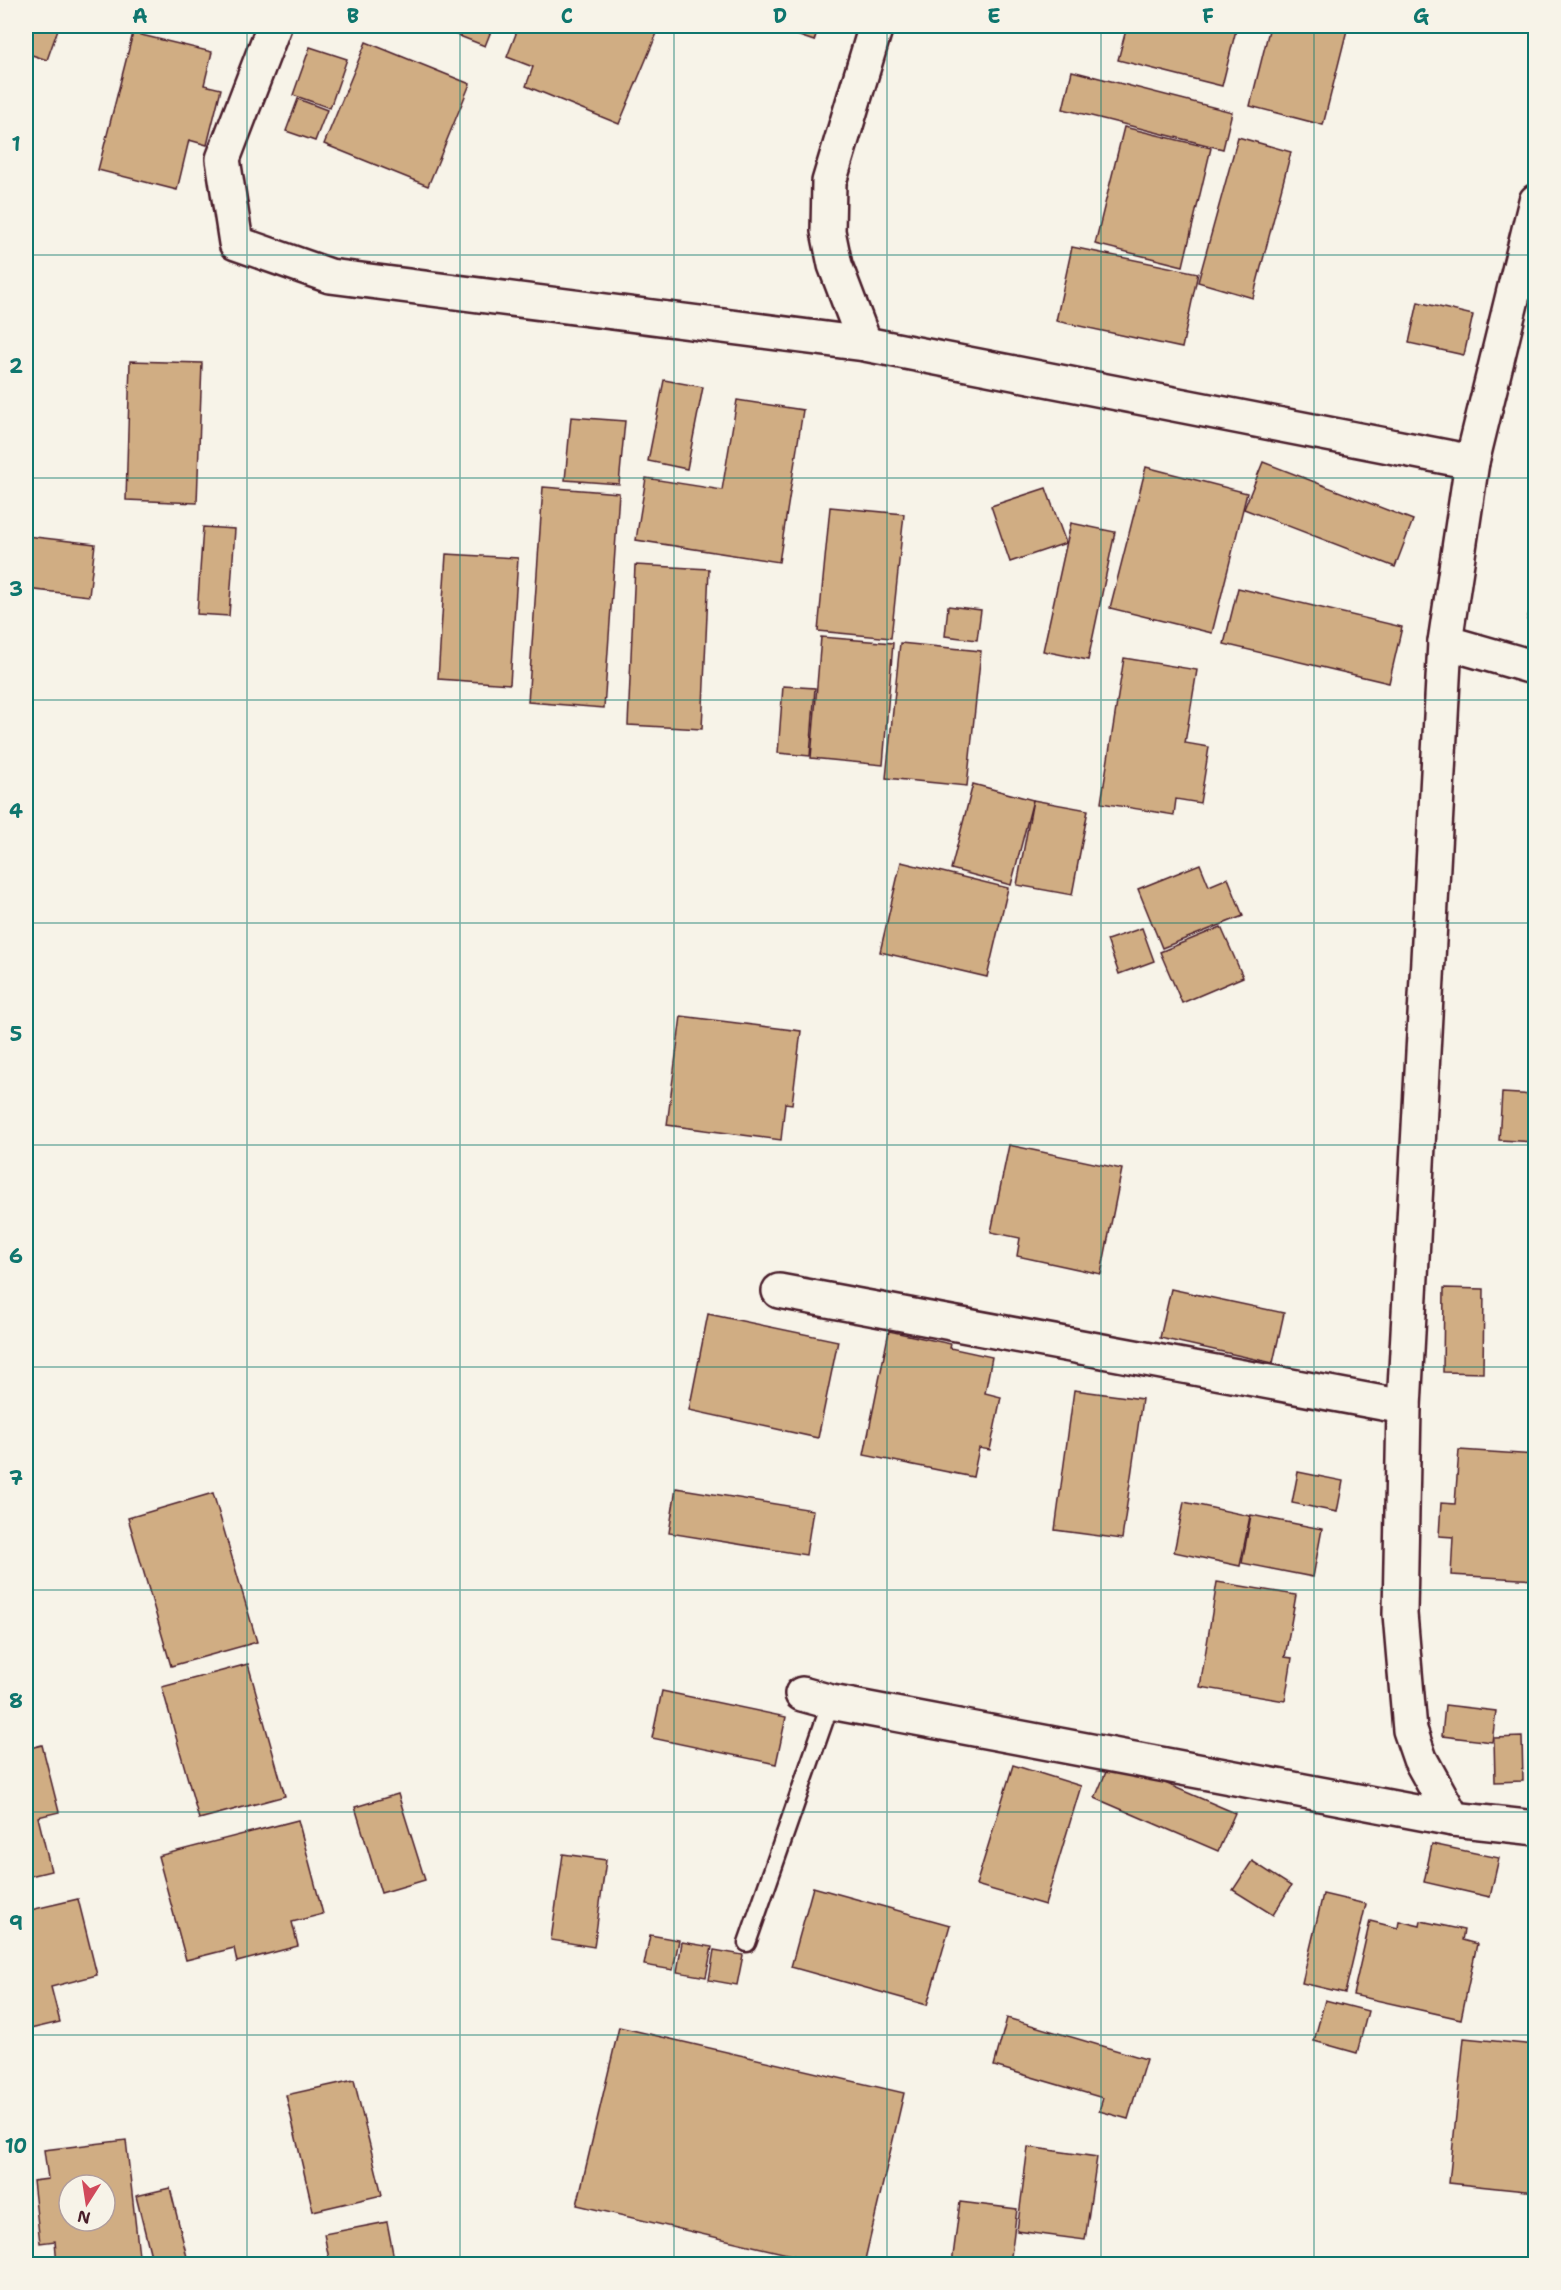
<svg xmlns="http://www.w3.org/2000/svg" width="1561" height="2290" font-family="'Shantell Sans',sans-serif">
	<rect width="100%" height="100%" fill="#f7f3e8"/>
	<filter id="ink" filterUnits="userSpaceOnUse"><feTurbulence type="fractalNoise" baseFrequency=".0167" numOctaves="2"/><feDisplacementMap in="SourceGraphic" scale="12" xChannelSelector="R" yChannelSelector="G"/><feConvolveMatrix kernelMatrix="1 2 1 2 8 2 1 2 1" color-interpolation-filters="sRGB"/></filter>
	<g filter="url(#ink)">
		<!-- building -->
		<g fill="#d0ad83" stroke="#4a1f2b" stroke-width="1.5" fill-rule="evenodd">
			<path d="M26,26h23l9,3 -11,31 -15,-5 -6,18z"/>
			<path d="M434,26h59l-8,20z"/>
			<path d="M519,26h141l-41,98 -93,-38 7,-19 -26,-10z"/>
			<path d="M777,26h42l-5,15 -38,-13z"/>
			<path d="M1127,26h110l-15,60 -104,-26z"/>
			<path d="M1270,26h78l-25,99 -73,-19z"/>
			<path d="M133,33l79,19 -8,33 17,4 -14,56 -18,-5 -12,50 -79,-20z"/>
			<path d="M366,42l104,42 -42,102 -104,-42z"/>
			<path d="M310,47l37,12 -17,49 -37,-13z"/>
			<path d="M1072,71l160,41 -9,37 -160,-40z"/>
			<path d="M298,99l29,11 -12,31 -29,-10z"/>
			<path d="M1124,127l87,21 -28,118 -88,-22z"/>
			<path d="M1238,137l53,15 -38,146 -55,-16z"/>
			<path d="M1072,247l126,26 -16,75 -126,-27z"/>
			<path d="M1418,302l55,13 -9,40 -55,-12z"/>
			<path d="M130,361l72,2 -5,140 -71,-3z"/>
			<path d="M664,380l39,7 -16,82 -39,-8z"/>
			<path d="M737,400l66,10 -24,152 -143,-22 10,-62 76,12z"/>
			<path d="M571,417l54,4 -6,63 -54,-4z"/>
			<path d="M1263,462l150,58 -18,47 -151,-58z"/>
			<path d="M1146,467l101,26 -35,140 -102,-25z"/>
			<path d="M543,487l76,6 -15,215 -76,-6z"/>
			<path d="M1046,488l20,55 -56,19 -19,-56z"/>
			<path d="M830,507l74,7 -13,124 -73,-7z"/>
			<path d="M1071,523l44,9 -27,128 -45,-9z"/>
			<path d="M203,527l32,2 -6,87 -32,-2z"/>
			<path d="M26,536l69,8 -6,52 -63,-7z"/>
			<path d="M446,554l72,4 -8,126 -72,-5z"/>
			<path d="M635,565l74,4 -7,160 -74,-4z"/>
			<path d="M1536,587v36l-9,-3z"/>
			<path d="M1238,588l164,39 -13,56 -165,-39z"/>
			<path d="M948,606l33,4 -4,30 -32,-4z"/>
			<path d="M821,637l72,6 -10,122 -72,-7z"/>
			<path d="M900,643l81,8 -14,135 -81,-8z"/>
			<path d="M1124,658l73,12 -12,73 24,4 -9,56 -24,-4 -2,16 -73,-12z"/>
			<path d="M783,686l32,2 -5,68 -32,-3z"/>
			<path d="M973,784l60,16 -22,85 -60,-16z"/>
			<path d="M1033,800l55,10 -16,85 -55,-10z"/>
			<path d="M901,862l107,26 -21,89 -107,-25z"/>
			<path d="M1200,864l9,22 19,-8 15,38 -81,32 -24,-59z"/>
			<path d="M1221,927l22,50 -61,26 -22,-51z"/>
			<path d="M1142,928l12,33 -35,13 -12,-34z"/>
			<path d="M681,1016l120,15 -9,73 -7,-1 -4,37 -114,-15z"/>
			<path d="M1502,1093l34,2v47l-37,-2z"/>
			<path d="M1009,1145l113,24 -21,105 -84,-18 3,-18 -29,-6z"/>
			<path d="M1444,1288l40,1 -1,84 -40,-1z"/>
			<path d="M1171,1289l113,24 -11,50 -113,-25z"/>
			<path d="M708,1314l130,27 -20,97 -129,-28z"/>
			<path d="M889,1331l62,13 -1,4 42,9 -7,36 16,4 -11,53 -11,-2 -6,29 -109,-22z"/>
			<path d="M1074,1390l68,9 -20,140 -67,-9z"/>
			<path d="M1459,1450l77,5v125l-85,-5 2,-38 -14,-1 2,-33 14,1z"/>
			<path d="M1298,1472l45,9 -6,31 -45,-9z"/>
			<path d="M676,1488l137,22 -7,45 -137,-22z"/>
			<path d="M213,1493l44,149 -86,24 -43,-148z"/>
			<path d="M1184,1502l66,14 -10,50 -66,-14z"/>
			<path d="M1251,1515l71,14 -9,48 -71,-14z"/>
			<path d="M1217,1582l79,13 -11,62 7,1 -7,43 -85,-14z"/>
			<path d="M248,1664l37,132 -86,23 -37,-132z"/>
			<path d="M662,1691l124,26 -10,47 -124,-26z"/>
			<path d="M1445,1705l51,6 -4,31 -50,-6z"/>
			<path d="M1522,1737l1,44 -28,1 -1,-44z"/>
			<path d="M42,1745l17,67 -21,5 13,54 -25,6v-128z"/>
			<path d="M1111,1760l124,53 -17,38 -123,-53z"/>
			<path d="M1013,1765l68,21 -36,119 -69,-20z"/>
			<path d="M398,1794l27,86 -44,13 -26,-86z"/>
			<path d="M298,1820l25,94 -31,8 6,24 -61,16 -3,-14 -48,12 -28,-104z"/>
			<path d="M1432,1844l67,14 -9,39 -66,-15z"/>
			<path d="M563,1854l43,6 -12,87 -43,-7z"/>
			<path d="M1252,1861l39,25 -18,29 -40,-25z"/>
			<path d="M813,1887l137,38 -23,80 -136,-38z"/>
			<path d="M1323,1894l43,10 -21,89 -43,-10z"/>
			<path d="M78,1899l19,76 -46,12 9,35 -34,8v-119z"/>
			<path d="M1370,1921l28,7 1,-7 21,5 1,-5 43,9 -2,10 15,4 -16,75 -108,-24z"/>
			<path d="M650,1935l29,5 -6,30 -29,-5z"/>
			<path d="M682,1942l30,5 -6,30 -29,-5z"/>
			<path d="M714,1950l29,5 -6,30 -28,-5z"/>
			<path d="M1325,2000l43,11 -11,42 -43,-12z"/>
			<path d="M1007,2018l139,41 -18,60 -29,-8 4,-13 -109,-32z"/>
			<path d="M619,2027l285,66 -40,171h-34l-253,-59z"/>
			<path d="M1464,2038l72,7v147l-87,-9z"/>
			<path d="M354,2080l28,115 -69,16 -27,-116z"/>
			<path d="M126,2140l14,124h-83l-2,-23 -15,2 -7,-62 15,-2 -4,-29zM69,2185h36v36h-36z"/>
			<path d="M1028,2147l69,10 -12,83 -68,-9z"/>
			<path d="M170,2188l17,69 -34,7 -17,-68z"/>
			<path d="M960,2202l57,7 -7,55h-58z"/>
			<path d="M387,2222l8,42h-65l-6,-30z"/>
		</g>
		<g fill="none" stroke-linecap="round" stroke-linejoin="round">
			<!-- lane casing -->
			<g stroke="#4a1f2b" stroke-width="21">
				<path id="lane" d="M747,1943l84,-241"/>
			</g>
			<!-- street casing -->
			<g stroke="#4a1f2b" stroke-width="38">
				<g id="street">
					<path d="M274,26l-51,133 13,84 94,33 535,68 607,118"/>
					<path d="M1536,201l-64,261 -27,180 -41,765 -4,207 10,116 10,29 33,60 83,9"/>
					<path d="M865,344l-30,-79 -7,-34 1,-49 47,-156"/>
					<path d="M1445,642l91,26"/>
					<path d="M779,1291l625,116"/>
					<path d="M802,1694l29,8 622,117"/>
				</g>
			</g>
			<!-- lane -->
			<use href="#lane" stroke="#f7f3e8" stroke-width="16"/>
			<!-- street -->
			<use href="#street" stroke="#f7f3e8" stroke-width="33"/>
		</g>
	</g>
	<!-- grid -->
	<path fill="none" stroke="#0f766e" stroke-width="1.5" stroke-opacity="0.55" d="M247,26v2238M460,26v2238M674,26v2238M887,26v2238M1101,26v2238M1314,26v2238M26,255h1510M26,478h1510M26,700h1510M26,923h1510M26,1145h1510M26,1367h1510M26,1590h1510M26,1812h1510M26,2035h1510"/>
	<!-- margin -->
	<rect width="1561" height="2290" fill="none" stroke="#f7f3e8" stroke-width="66"/>
	<!-- north arrow -->
	<g transform="translate(87 2203) rotate(192)"><circle r="28" fill="#f7f3e8" stroke="#b29e9c" stroke-width="1.5"/>
	<path d="M0-4.5L10 22L0 15L-10 22Z" fill="#d1495b"/>
	<text y="-9" font-size="16" font-weight="bold" text-anchor="middle" fill="#4a1f2b">N</text>
	</g>
	<rect x="33" y="33" width="1495" height="2224" fill="none" stroke="#0f766e" stroke-width="2"/>
	<g font-size="20" text-anchor="middle" font-weight="bold" fill="#0f766e">
		<text x="140" y="23">A</text>
		<text x="353" y="23">B</text>
		<text x="567" y="23">C</text>
		<text x="780" y="23">D</text>
		<text x="994" y="23">E</text>
		<text x="1208" y="23">F</text>
		<text x="1421" y="23">G</text>
		<text x="16" y="151">1</text>
		<text x="16" y="373">2</text>
		<text x="16" y="596">3</text>
		<text x="16" y="818">4</text>
		<text x="16" y="1041">5</text>
		<text x="16" y="1263">6</text>
		<text x="16" y="1485">7</text>
		<text x="16" y="1708">8</text>
		<text x="16" y="1930">9</text>
		<text x="16" y="2153">10</text>
	</g>
</svg>
